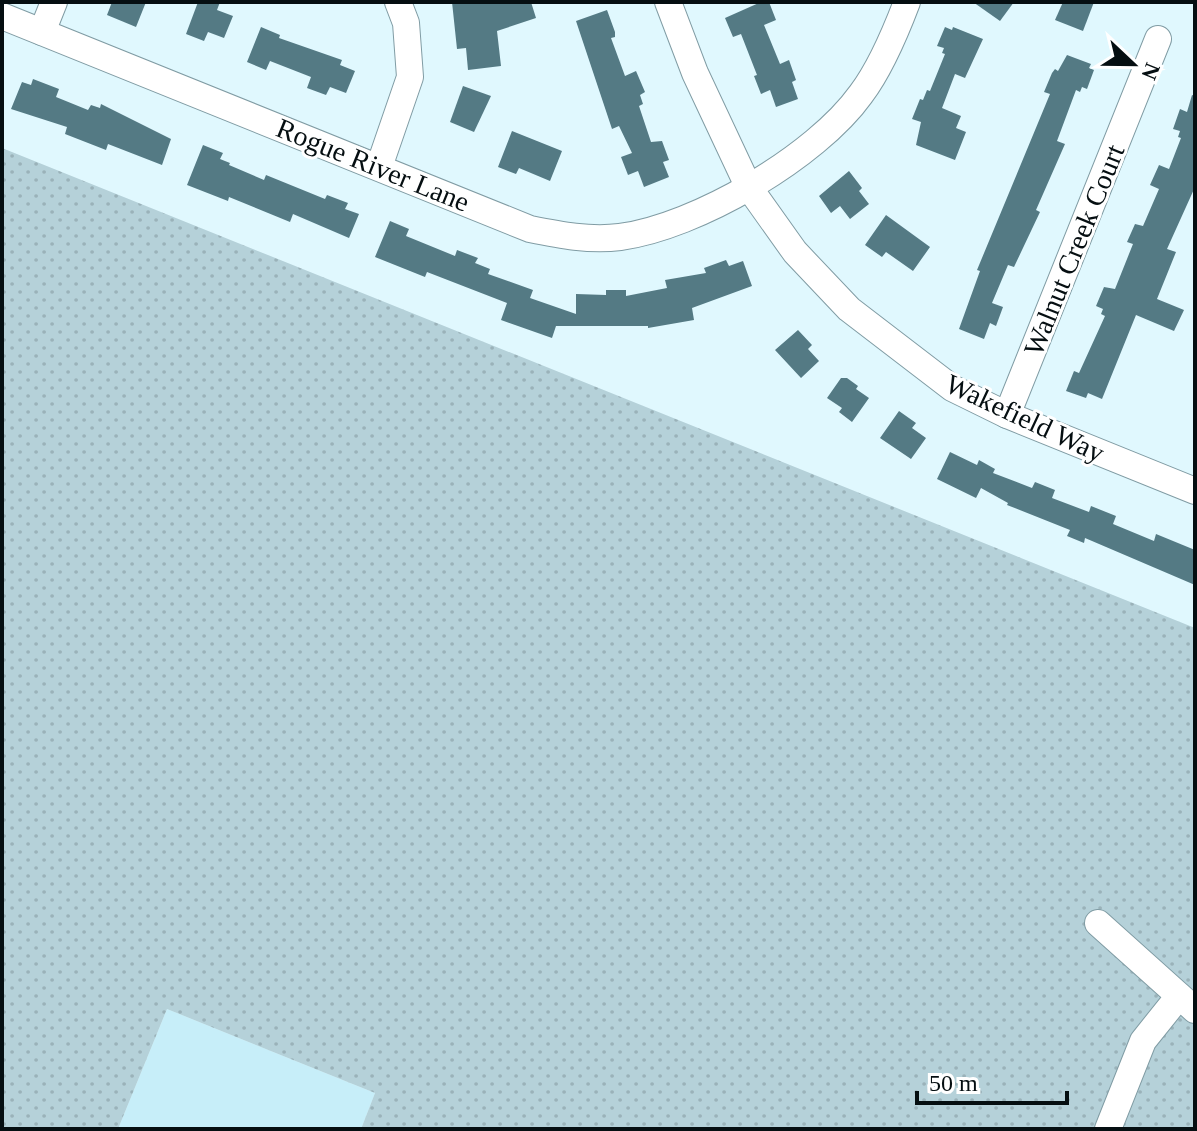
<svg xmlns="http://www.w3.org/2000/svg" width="1197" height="1131" font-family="Georgia,serif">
	<defs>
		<pattern id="grass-dots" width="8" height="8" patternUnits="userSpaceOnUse" patternTransform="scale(2)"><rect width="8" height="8" fill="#b5d1d9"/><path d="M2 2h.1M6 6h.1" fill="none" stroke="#9ab2b9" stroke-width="1.8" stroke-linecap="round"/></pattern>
	</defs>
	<rect width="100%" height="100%" fill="#e0f8fe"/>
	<!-- built -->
	<path fill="#c7eef9" d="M167,1009l208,84 -14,36h-243z"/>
	<!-- grass -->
	<path fill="url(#grass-dots)" d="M2,148l1193,480v501h-834l14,-36 -208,-84 -49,120h-116z"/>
	<!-- building -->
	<g fill="#547a84">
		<path d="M112,2h34l-10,25 -29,-12z"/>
		<path d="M198,2h22l-3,8 16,6 -9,22 -16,-6 -4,9 -18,-7z"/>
		<path d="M452,2h79l5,16 -39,13 4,35 -33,4 -2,-22 -9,1z"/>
		<path d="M761,2h8l7,18 -12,5 16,39 9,-4 7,20 -4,2 6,17 -22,8 -6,-17 -9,4 -7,-18 3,-1 -16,-41 -8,3 -8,-19z"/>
		<path d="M973,2h41l-14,19z"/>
		<path d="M1063,2h31l-11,29 -28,-11z"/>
		<path d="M607,10l8,22v5l-4,1 14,38 11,-5 9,21 -5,3 3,9 -4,2 12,36 11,-1 7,19 -6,2 6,15 -25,10 -6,-16 -10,4 -7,-18 11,-4 -13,-27 -7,3 -36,-108z"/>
		<path d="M261,27l19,8 -1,3 63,22 -2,5 15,6 -9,22 -16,-6 -4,8 -19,-7 4,-11 -41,-16 -4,9 -19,-8z"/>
		<path d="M945,27l7,3 1,-3 30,12 -18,39 -10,-4 -13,34 19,8 -5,12 10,4 -11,28 -39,-15 5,-23 -9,-3 8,-20 3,1 4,-10 3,1 15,-37 -3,-1 2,-5 -7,-2z"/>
		<path d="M1067,55l24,9 -2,4 5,2 -7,19 -5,-2 -2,5 -4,-2 -19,51 8,3 -29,66 4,2 -26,55 -6,-2 -16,38 11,4 -7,19 -6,-3 -6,16 -25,-10 21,-58 -3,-1 73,-176 -6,-2 8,-19 3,-4 3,2z"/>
		<path d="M33,79l26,10 -3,8 32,13 3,-5 9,3 1,-4 70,35 -9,26 -54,-21 -2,6 -41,-16 2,-7 -56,-18 11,-27 9,3z"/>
		<path d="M463,86l28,10 -17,36 -24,-10z"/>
		<path d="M1192,95l3,1v91l-28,62 9,3 -19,47 27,11 -10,21 -38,-16 -34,84 -14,-6 -2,5 -20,-7 8,-20 5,2 26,-57 -4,-2 2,-5 -7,-3 8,-19 11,2 18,-45 -6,-2 8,-18 8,2 16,-37 -9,-4 9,-20 10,4 12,-31 -3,-1 2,-6 -7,-2 7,-20 7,3z"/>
		<path d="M512,131l50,20 -12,30 -31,-13 -3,6 -18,-7z"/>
		<path d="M203,145l20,8 -3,6 10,4 -1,2 35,15 2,-5 59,24 2,-4 21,8 -3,6 14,5 -10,24 -56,-24 -3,8 -61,-25 -1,4 -41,-16z"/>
		<path d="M849,171l13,17 -3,3 10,13 -19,15 -10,-13 -9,7 -12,-17z"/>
		<path d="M886,215l44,32 -17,24 -27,-19 -4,5 -17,-12z"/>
		<path d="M390,221l19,8 -3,7 49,20 2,-6 21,8 -3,5 15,6 -2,5 45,16 -3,8 46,16v-20l30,1v-5h20v6l41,-8 -2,-8 41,-7 -2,-5 22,-8 3,6 14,-5 9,25 -60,22 2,12 -46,8v-2h-92l-4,12 -51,-18 6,-17 -80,-31 -2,5 -50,-20z"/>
		<path d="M798,330l14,15 -4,4 11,12 -18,17 -26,-28z"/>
		<path d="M841,378h6l11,8 -2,3 13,9 -17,24 -13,-10 3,-4 -15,-10z"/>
		<path d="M899,411l17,12 -4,5 14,10 -15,21 -31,-21z"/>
		<path d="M950,452l27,13 2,-5 16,9 -2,4 39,15 3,-6 20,8 -3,8 37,14 2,-6 25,10 -3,8 41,17 2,-7 39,16v35l-110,-47 -1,5 -17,-7 3,-6 -63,-25 1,-2 -27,-15 -5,10 -39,-19z"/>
	</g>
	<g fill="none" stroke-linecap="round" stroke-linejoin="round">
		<!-- minor casing -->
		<g stroke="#809ca4" stroke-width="28">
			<g id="minor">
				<path d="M668,2l27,71 53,113 47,66 54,57 103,79 55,27 188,76"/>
				<path d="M2,16l528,213c30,6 60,12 90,8 76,-10 196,-80 241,-143 19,-25 35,-63 46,-92"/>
				<path d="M42,32l12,-30"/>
				<path d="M379,167l31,-90 -4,-54 -8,-21"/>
				<path d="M1007,415l151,-376"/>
				<path d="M1098,923l97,87"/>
				<path d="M1108,1129l35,-88 36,-45"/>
			</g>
		</g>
		<!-- minor -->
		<use href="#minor" stroke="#fff" stroke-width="26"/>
	</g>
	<g text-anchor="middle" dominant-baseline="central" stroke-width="6" stroke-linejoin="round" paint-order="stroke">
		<!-- street labels -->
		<g font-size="28" fill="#050e11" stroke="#fff">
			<text transform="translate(373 165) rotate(22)">Rogue River Lane</text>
			<text transform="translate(1074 250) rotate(-68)">Walnut Creek Court</text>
			<text transform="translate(1025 418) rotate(25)">Wakefield Way</text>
		</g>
	</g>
	<!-- border -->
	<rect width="1197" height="1131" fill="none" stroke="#050e11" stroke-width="8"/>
	<!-- north arrow -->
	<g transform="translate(1133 64) rotate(112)" stroke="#ffffff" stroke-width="6" paint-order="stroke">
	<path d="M0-6L14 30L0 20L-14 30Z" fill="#050e11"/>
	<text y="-12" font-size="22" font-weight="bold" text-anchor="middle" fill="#050e11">N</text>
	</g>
	<!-- scale -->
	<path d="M917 1091v12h150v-12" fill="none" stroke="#050e11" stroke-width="4"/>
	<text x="929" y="1091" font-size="24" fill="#050e11" stroke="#ffffff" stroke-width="6" paint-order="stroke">50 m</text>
</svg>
